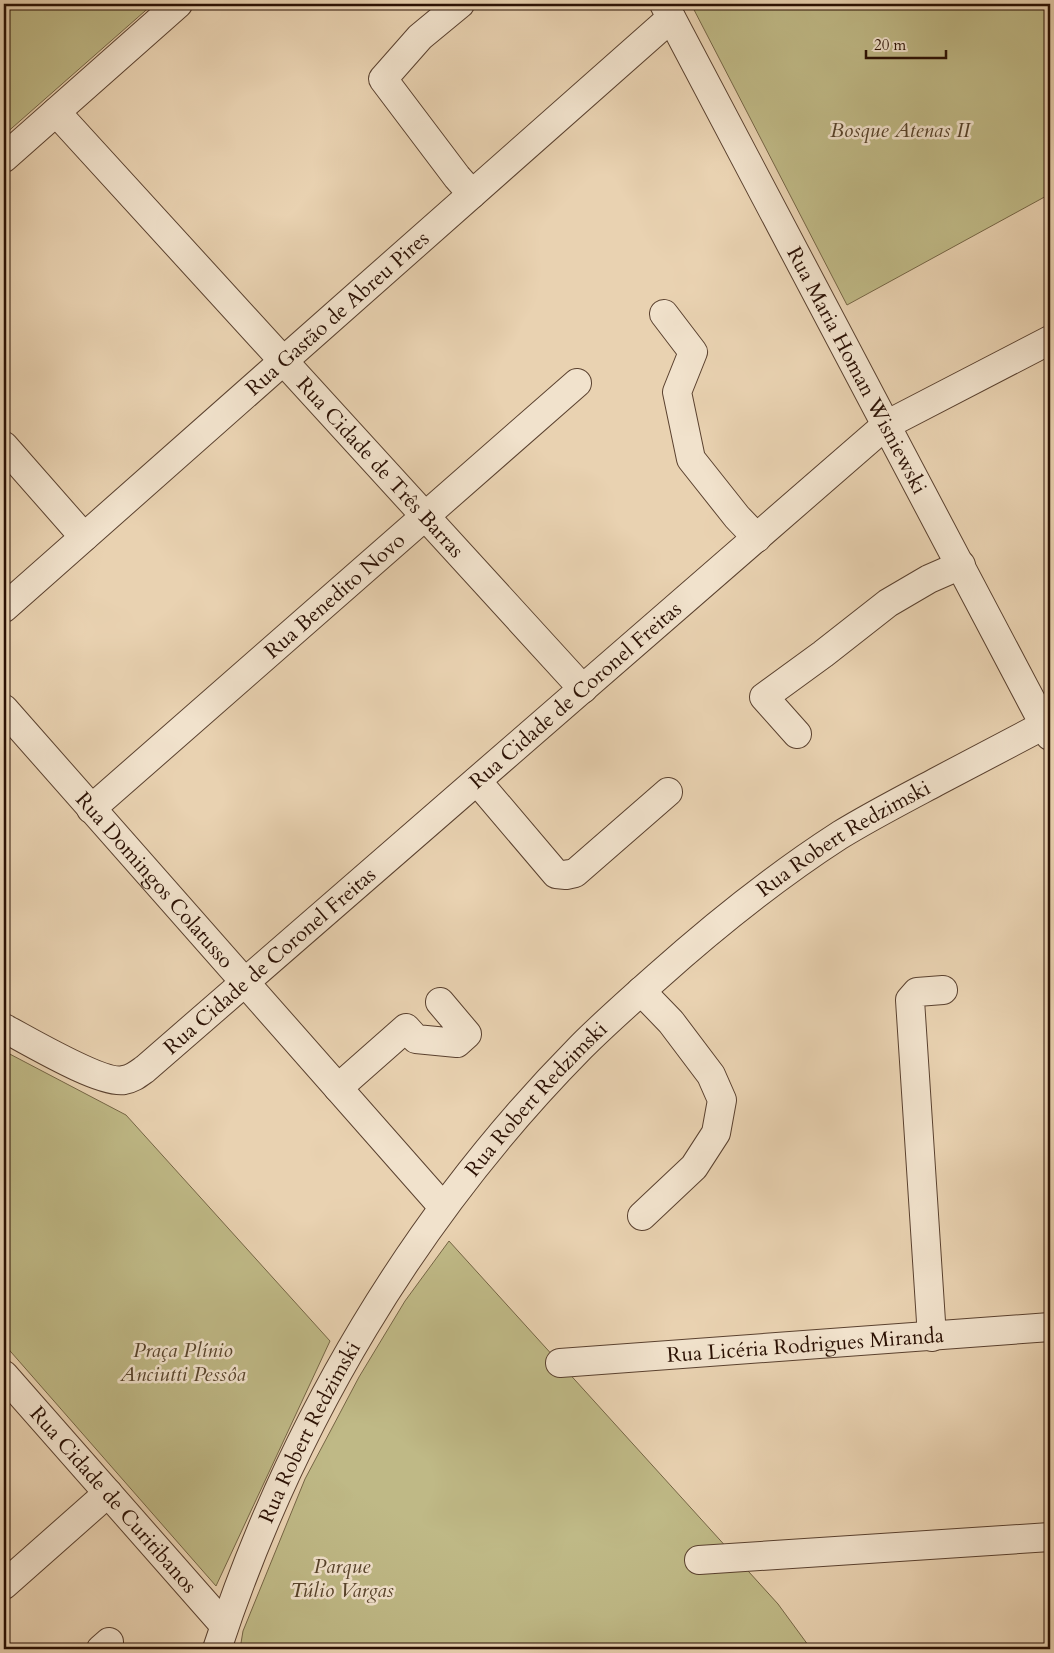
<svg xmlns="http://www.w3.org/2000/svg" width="1054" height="1653" font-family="Cardo,serif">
	<rect width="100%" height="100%" fill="#e9d2b1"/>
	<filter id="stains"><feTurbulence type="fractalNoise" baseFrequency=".004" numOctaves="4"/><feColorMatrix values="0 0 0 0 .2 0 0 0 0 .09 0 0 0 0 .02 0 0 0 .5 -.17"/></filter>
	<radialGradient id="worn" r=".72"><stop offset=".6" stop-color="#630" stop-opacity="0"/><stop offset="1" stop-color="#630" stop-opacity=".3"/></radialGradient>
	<!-- green -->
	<g fill="#bfb986" stroke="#756545">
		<path d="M4,4h149l-149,131z"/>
		<path d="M691,4h359v190l-203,111z"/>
		<path d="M4,1051l122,64 204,226 -114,245 -212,-242z"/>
		<path d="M449,1241l329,363 33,45h-571l3,-18 62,-152 54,-102 46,-76z"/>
	</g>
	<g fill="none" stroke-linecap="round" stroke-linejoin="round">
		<!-- minor casing -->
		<g stroke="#5a412f" stroke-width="30">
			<g id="minor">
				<path d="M460,4l-40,33 -37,42 74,98 15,17"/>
				<path id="s1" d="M664,4l386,732"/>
				<path id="s2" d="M56,112l527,577"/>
				<path d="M4,158l174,-154"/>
				<path d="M664,314l29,38 -16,40 14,67 46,58 20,21"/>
				<path d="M4,446l80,91"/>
				<path id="s3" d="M4,608l667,-590"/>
				<path id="s4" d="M4,709l439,498"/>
				<path d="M797,734l-33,-37 59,-43 65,-51 41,-24 32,-14"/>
				<path d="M477,781l79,93 10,1 9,-2 93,-81"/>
				<path id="s5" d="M91,809l486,-426"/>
				<path d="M641,991l30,31 40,53 11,25 -6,33 -22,34 -52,49"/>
				<path id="s6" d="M4,1028c23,12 98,57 120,52 8,-1 14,-6 21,-11l741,-644 164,-85"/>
				<path d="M338,1088l68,-60 10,11 41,4 10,-9 -27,-32"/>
				<path d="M932,1337l-22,-337 7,-8 26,-2"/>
				<path id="s7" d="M560,1363l490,-36"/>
				<path id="s8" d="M4,1375l220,250"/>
				<path d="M699,1560l351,-23"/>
				<path d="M4,1585l104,-92"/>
				<path d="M101,1649l8,-7"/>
				<path id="s9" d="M217,1649c74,-225 197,-433 364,-602 24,-24 50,-47 76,-70 57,-51 118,-100 183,-142 31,-19 64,-36 96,-53 38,-20 76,-40 114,-60"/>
			</g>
		</g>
		<!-- minor -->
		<use href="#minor" stroke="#f1e2cc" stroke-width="28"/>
	</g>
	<g text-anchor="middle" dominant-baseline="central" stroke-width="5" stroke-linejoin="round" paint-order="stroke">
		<!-- park labels -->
		<g font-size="21" font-style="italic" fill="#57432b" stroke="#f1e2cc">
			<text x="900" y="130">Bosque Atenas II</text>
			<text x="183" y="1350">Praça Plínio<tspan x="183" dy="24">Anciutti Pessôa</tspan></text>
			<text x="342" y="1566">Parque<tspan x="342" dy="24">Túlio Vargas</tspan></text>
		</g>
		<!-- street labels -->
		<g font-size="21" fill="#2b1104" stroke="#f1e2cc">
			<text stroke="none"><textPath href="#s3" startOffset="445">Rua Gastão de Abreu Pires</textPath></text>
			<text stroke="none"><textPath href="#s1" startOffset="414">Rua Maria Homan Wisniewski</textPath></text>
			<text stroke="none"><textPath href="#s2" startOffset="481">Rua Cidade de Três Barras</textPath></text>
			<text stroke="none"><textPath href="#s5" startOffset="324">Rua Benedito Novo</textPath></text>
			<text stroke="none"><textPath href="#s6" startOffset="726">Rua Cidade de Coronel Freitas</textPath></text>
			<text stroke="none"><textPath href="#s9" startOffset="1046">Rua Robert Redzimski</textPath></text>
			<text stroke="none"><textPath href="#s4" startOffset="228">Rua Domingos Colatusso</textPath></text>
			<text stroke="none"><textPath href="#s6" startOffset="321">Rua Cidade de Coronel Freitas</textPath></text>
			<text stroke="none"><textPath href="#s9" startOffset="641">Rua Robert Redzimski</textPath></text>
			<text stroke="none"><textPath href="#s7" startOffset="246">Rua Licéria Rodrigues Miranda</textPath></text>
			<text stroke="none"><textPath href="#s9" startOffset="236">Rua Robert Redzimski</textPath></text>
			<text stroke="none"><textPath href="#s8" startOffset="166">Rua Cidade de Curitibanos</textPath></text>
		</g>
	</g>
	<!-- margin -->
	<rect width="1054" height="1653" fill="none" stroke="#e9d2b1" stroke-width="20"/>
	<rect x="5" y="5" width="1044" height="1643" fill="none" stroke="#2b1104" stroke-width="2.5"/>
	<rect x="10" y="10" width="1034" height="1633" fill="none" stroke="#2b1104"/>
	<!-- scale -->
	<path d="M866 50v8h80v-8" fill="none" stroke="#2b1104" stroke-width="2.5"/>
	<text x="874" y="50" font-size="15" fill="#2b1104" stroke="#f1e2cc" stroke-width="4" paint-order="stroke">20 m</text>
	<rect width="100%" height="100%" filter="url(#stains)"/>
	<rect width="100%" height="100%" fill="url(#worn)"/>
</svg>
